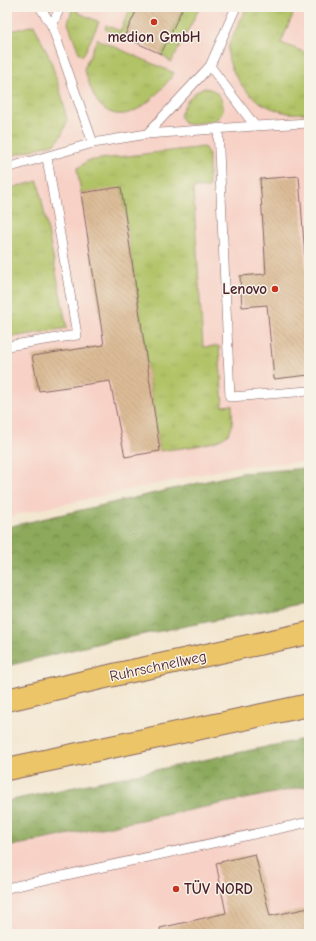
<svg xmlns="http://www.w3.org/2000/svg" width="316" height="941" font-family="'Comic Neue',sans-serif">
	<defs>
		<pattern id="grass-tufts" width="24" height="20" patternUnits="userSpaceOnUse"><rect width="24" height="20" fill="#b1c366"/><path d="M3 7l-1-3M5 7V3M7 7l1-3M15 17l-1-3M17 17v-4M19 17l1-3" fill="none" stroke="#9aa759"/></pattern>
		<pattern id="forest-crowns" width="20" height="18" patternUnits="userSpaceOnUse"><rect width="20" height="18" fill="#8ca95b"/><path d="M2 6a3 3 0 1 1 6 0M12 15a3 3 0 1 1 6 0" fill="none" stroke="#74894b"/></pattern>
		<pattern id="building-back-hatch" width="6" height="6" patternUnits="userSpaceOnUse"><rect width="6" height="6" fill="#dcbc97"/><path d="M-1 5l2 2M0 0l6 6M5-1l2 2" fill="none" stroke="#bea182"/></pattern>
	</defs>
	<rect width="100%" height="100%" fill="#f7f3e8"/>
	<filter id="ink" filterUnits="userSpaceOnUse"><feTurbulence type="fractalNoise" baseFrequency=".025" numOctaves="2"/><feDisplacementMap in="SourceGraphic" scale="8" xChannelSelector="R" yChannelSelector="G"/><feConvolveMatrix kernelMatrix="1 2 1 2 8 2 1 2 1" color-interpolation-filters="sRGB"/></filter>
	<filter id="wash" filterUnits="userSpaceOnUse"><feTurbulence type="fractalNoise" baseFrequency=".012" numOctaves="4" result="noise"/><feDisplacementMap in="SourceGraphic" scale="16" xChannelSelector="R" yChannelSelector="G"/><feGaussianBlur stdDeviation="0.9" result="paint"/><feColorMatrix in="noise" values="0 0 0 0 0 0 0 0 0 0 0 0 0 0 0 0 0 1.4 0 .05"/><feComposite in="paint" operator="in"/></filter>
	<g filter="url(#wash)">
		<rect width="100%" height="100%" fill="#f3e6cf"/>
		<!-- built -->
		<g fill="#f7d1c6">
			<path d="M7,7h302v454l-70,5 -220,48 -12,5z"/>
			<path d="M309,786v148h-302v-87z"/>
		</g>
		<!-- grass -->
		<g fill="url(#grass-tufts)" stroke="#7e7148">
			<path d="M73,7h6l-2,5 22,10 -14,30 -3,4 -3,-3 -11,-30z"/>
			<path d="M131,7h7l-14,30 -19,-8 1,-4 14,6z"/>
			<path d="M183,7h17l-20,39 -9,16 -10,-8z"/>
			<path d="M247,7h49l-15,36 28,11v54l-2,5c-6,0 -13,1 -19,0 -23,-5 -39,-15 -51,-35 -5,-8 -10,-19 -9,-29 1,-9 15,-32 19,-42z"/>
			<path d="M34,25l17,36 12,39 4,21 -5,13 -6,9 -49,14v-125z"/>
			<path d="M97,39l77,34c-14,20 -46,57 -72,34 -9,-7 -14,-28 -18,-38z"/>
			<path d="M205,88c3,1 7,1 9,3 9,6 13,20 4,27 -5,4 -13,4 -19,5 -5,1 -10,2 -15,0l-4,-7c3,-11 13,-26 25,-28z"/>
			<path d="M204,147l5,7v34h-16l10,159 16,-1 4,60 9,-1c0,10 2,20 -3,28 -9,13 -53,15 -69,18l-39,-263 -40,5 -4,-24 10,-8 14,-2z"/>
			<path d="M38,181l29,147 -60,10v-149z"/>
		</g>
		<!-- forest -->
		<g fill="url(#forest-crowns)" stroke="#6b6443">
			<path d="M309,468v134l-205,40 -97,24v-139l235,-54z"/>
			<path d="M309,738v48l-302,61v-46z"/>
		</g>
		<g id="blocks">
			<!-- building -->
			<g fill="url(#building-back-hatch)">
				<path d="M138,7h45l-22,47 -37,-17z"/>
				<path d="M299,176l7,95h3v31l-3,1 3,42v30l-35,4 -7,-74 -25,2 -2,-31 26,-2 -6,-95z"/>
				<path d="M121,187l39,264 -35,6 -15,-76 -71,10 -7,-35 72,-11 -23,-152z"/>
				<path d="M255,854l15,62 39,-8v26h-148l-1,-6 66,-15 -10,-50z"/>
			</g>
		</g>
	</g>
	<g filter="url(#ink)">
		<use href="#blocks" fill-opacity="0" stroke="#856564" stroke-width="1"/>
		<g fill="none" stroke-linecap="round" stroke-linejoin="round">
			<!-- lane casing -->
			<g stroke="#856564" stroke-width="10">
				<g id="lane">
					<path d="M40,7l12,19"/>
					<path d="M60,7l-8,19 41,117 54,-9 63,-68 26,-59"/>
					<path d="M255,126l54,-3"/>
					<path d="M218,128l12,269 79,-6"/>
					<path d="M147,134l108,-8 -45,-60"/>
					<path d="M7,168l86,-25"/>
					<path d="M7,346l70,-11 -30,-177"/>
					<path d="M7,888l302,-66"/>
				</g>
			</g>
			<!-- highway casing -->
			<g stroke="#856564" stroke-width="24">
				<g id="highway">
					<path d="M7,700l111,-26 191,-41"/>
					<path d="M7,769l302,-64"/>
				</g>
			</g>
			<!-- lane -->
			<use href="#lane" stroke="#fff" stroke-width="9"/>
			<!-- highway -->
			<use href="#highway" stroke="#ecc569" stroke-width="22"/>
		</g>
	</g>
	<!-- markers -->
	<g fill="#c8321e" stroke="#f7f3e8" stroke-width="1.5">
		<circle cx="154" cy="22" r="4"/>
		<circle cx="275" cy="289" r="4"/>
		<circle cx="176" cy="889" r="4"/>
	</g>
	<g text-anchor="middle" dominant-baseline="central" stroke-width="3" stroke-linejoin="round" paint-order="stroke">
		<!-- poi labels -->
		<g font-size="15" font-weight="bold" fill="#4a1f2b" stroke="#f7f3e8">
			<text x="154" y="37">medion GmbH</text>
			<text x="267" y="289" text-anchor="end">Lenovo</text>
			<text x="184" y="889" text-anchor="start">TÜV NORD</text>
		</g>
		<!-- street labels -->
		<g font-size="15" fill="#4a1f2b" stroke="#f7f3e8">
			<text transform="translate(158 666) rotate(-12)">Ruhrschnellweg</text>
		</g>
	</g>
	<!-- margin -->
	<rect width="316" height="941" fill="none" stroke="#f7f3e8" stroke-width="24"/>
</svg>
